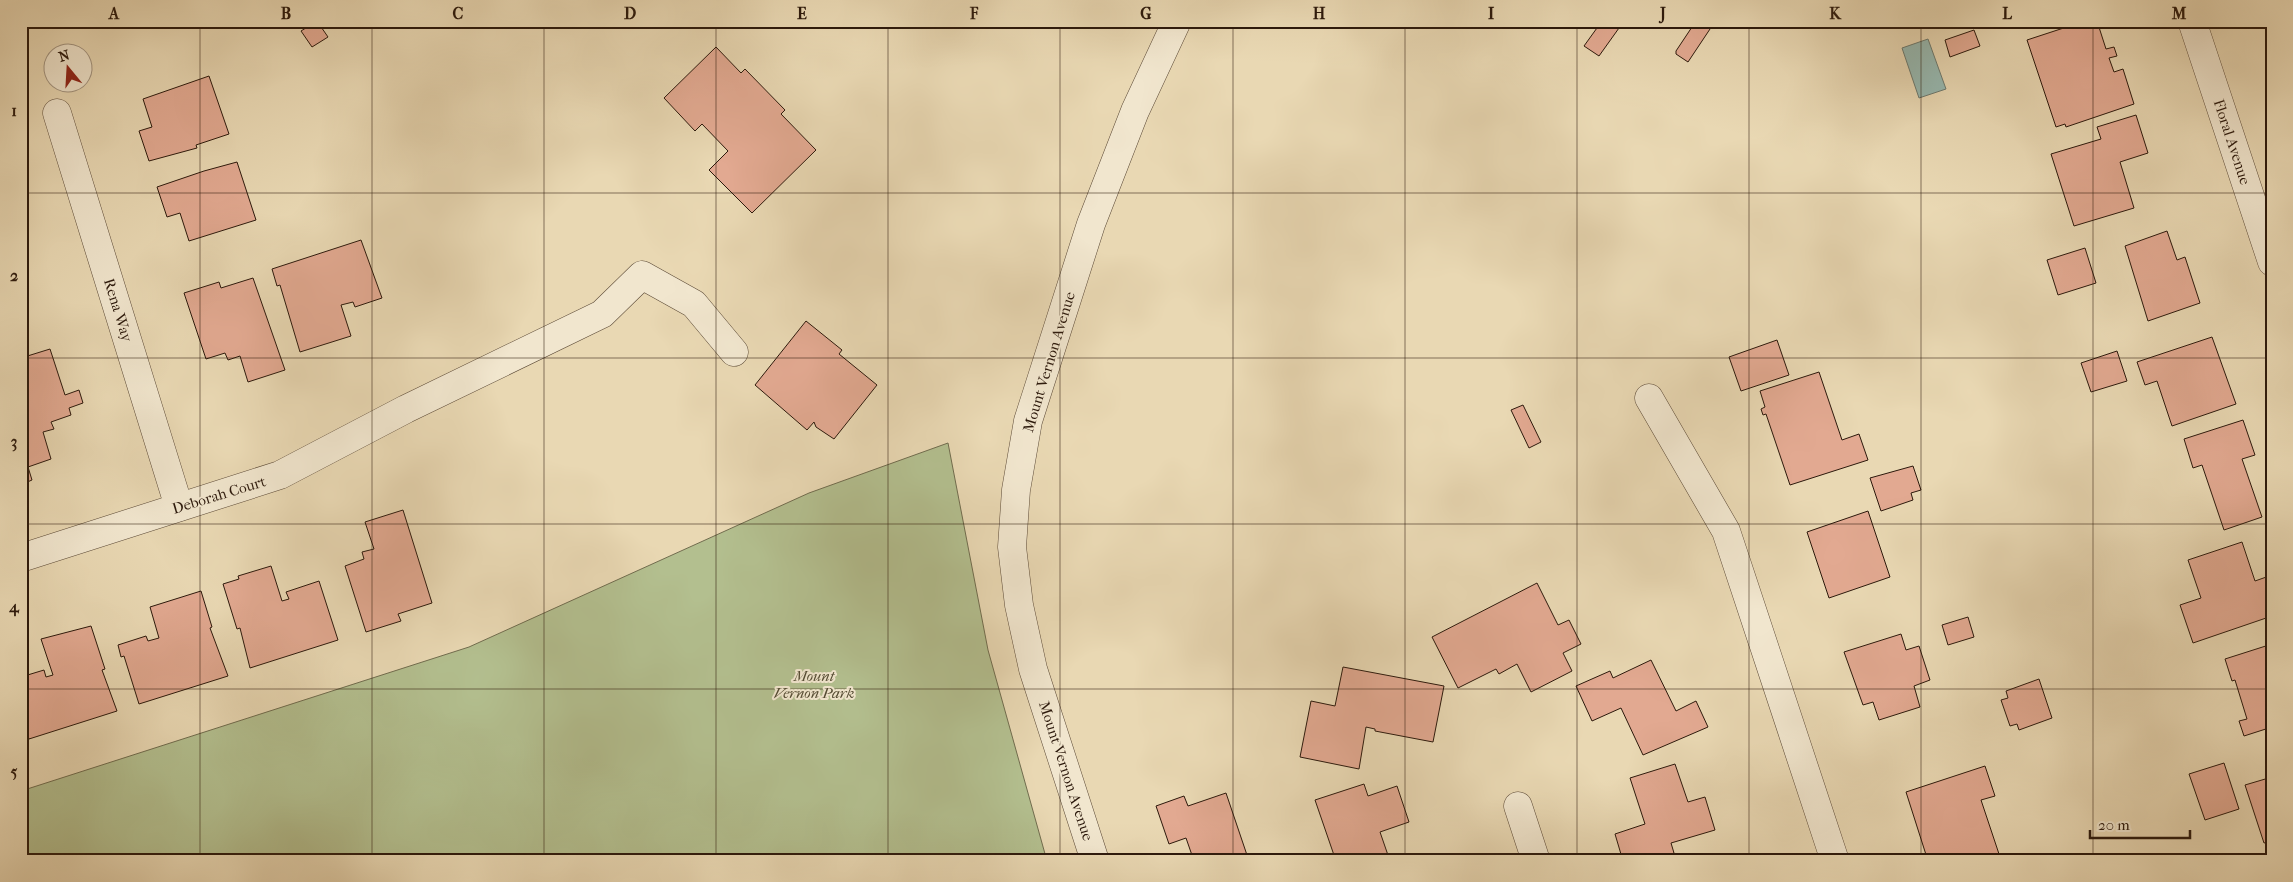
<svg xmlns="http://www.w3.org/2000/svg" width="2293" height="882" font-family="'IM FELL French Canon',serif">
	<rect width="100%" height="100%" fill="#e9d8b3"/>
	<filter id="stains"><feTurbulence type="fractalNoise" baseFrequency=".004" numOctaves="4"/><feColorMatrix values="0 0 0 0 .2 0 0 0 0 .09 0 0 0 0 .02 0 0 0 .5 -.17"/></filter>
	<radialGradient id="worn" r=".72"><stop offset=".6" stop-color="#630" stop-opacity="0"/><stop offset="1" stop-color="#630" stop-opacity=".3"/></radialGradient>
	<!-- green -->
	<path fill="#b3bf8f" stroke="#706c4e" d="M948,443l40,207 59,211h-1026v-70l448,-144 340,-154z"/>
	<!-- water -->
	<path fill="#97b9b1" stroke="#6c796f" d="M1928,39l18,50 -27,9 -17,-50z"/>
	<!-- building -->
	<g fill="#e2a991" stroke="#2c190c">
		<path d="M317,21l11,16 -16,10 -11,-16z"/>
		<path d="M1602,21h22l-25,35 -15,-10z"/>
		<path d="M1696,21l18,2 -26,39 -12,-8v-3z"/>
		<path d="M2085,21h12l9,28 8,-2 3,9 -8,2 5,14 9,-3 11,35 -68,23 -1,-3 -9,3 -29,-87z"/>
		<path d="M1974,30l6,16 -30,11 -5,-17z"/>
		<path d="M716,47l25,26 4,-4 40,41 -4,4 35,36 -64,63 -43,-43 19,-19 -26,-27 -7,7 -31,-33z"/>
		<path d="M209,76l20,58 -33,11 1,3 -48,13 -10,-30 13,-4 -9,-28z"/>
		<path d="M2136,115l12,38 -28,9 14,46 -60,18 -23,-72 50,-15 -4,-12z"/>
		<path d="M237,162l19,58 -67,21 -9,-28 -13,4 -10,-30 47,-16z"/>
		<path d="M2167,231l10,29 8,-3 15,46 -52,18 -23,-75z"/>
		<path d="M361,240l21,58 -27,9 -2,-5 -12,3 10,31 -51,16 -20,-67 -3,1 -5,-17z"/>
		<path d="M2085,248l11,35 -38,12 -11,-35z"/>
		<path d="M253,278l32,92 -37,12 -8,-26 -12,4 -3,-7 -19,6 -22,-66 35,-11 2,6z"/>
		<path d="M806,321l36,29 -3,4 38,31 -43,54 -18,-12 -2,-5 -7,8 -52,-45z"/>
		<path d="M2212,337l24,67 -64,22 -15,-45 -12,4 -8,-23z"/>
		<path d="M1777,340l12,35 -48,16 -12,-34z"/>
		<path d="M50,349l15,46 14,-5 4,13 -14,5 2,7 -20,7 3,7 -11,3 8,27 -23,8 4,13 -7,3 -4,-13v-112z"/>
		<path d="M2117,351l10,30 -36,11 -10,-29z"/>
		<path d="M1819,372l23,68 17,-6 9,26 -78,25 -24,-71 -3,1 -2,-6 4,-2 -5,-16z"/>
		<path d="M1523,405l18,37 -12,6 -18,-38z"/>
		<path d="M2243,420l12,35 -13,4 20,58 -38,13 -22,-65 -9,3 -9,-29z"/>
		<path d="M1913,466l8,24 -10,3 2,7 -32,11 -11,-33z"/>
		<path d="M403,510l29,93 -34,11 3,7 -35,11 -21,-66 19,-7 -2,-7 12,-3 -9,-27z"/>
		<path d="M1868,511l22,66 -61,21 -22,-66z"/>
		<path d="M2242,542l13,39 17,-6v41l-79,27 -13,-38 21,-7 -13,-38z"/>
		<path d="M271,566l11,35 7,-2 -3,-7 33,-11 19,59 -88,28 -10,-40 -3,1 -14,-45 16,-5 -1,-3z"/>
		<path d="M1537,583l21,42 11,-5 12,24 -18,9 9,18 -41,21 -14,-28 -18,10 -3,-5 -38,19 -26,-51z"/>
		<path d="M201,591l11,36 -2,1 18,48 -89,28 -15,-48 -3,1 -3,-12 28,-9 2,5 11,-3 -9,-31z"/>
		<path d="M1968,617l6,20 -26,8 -6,-20z"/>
		<path d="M91,626l14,43 -3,1 15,41 -88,28 -8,-25v-37l23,-7 2,7 7,-2 -12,-36z"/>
		<path d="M1901,634l5,16 13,-4 11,34 -16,6 6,21 -41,13 -6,-18 -10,3 -19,-53z"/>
		<path d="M2272,644v83l-28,9 -5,-15 8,-2 -12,-39 -3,1 -7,-22z"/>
		<path d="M1651,660l25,51 20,-10 12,26 -65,28 -22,-47 -29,13 -16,-35 34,-15 3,7z"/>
		<path d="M1343,667l101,19 -11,56 -58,-11v-2l-9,-2 -7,42 -59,-12 11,-56 24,5z"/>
		<path d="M2039,679l13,39 -33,12 -2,-6 -7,2 -9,-26 7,-2 -2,-7z"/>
		<path d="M2224,763l15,46 -34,11 -16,-46z"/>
		<path d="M1675,764l13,38 17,-5 10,33 -44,13 3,10 -23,8h-28l-8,-27 30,-10 -15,-46z"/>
		<path d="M1985,766l10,30 -14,4 18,54 -15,7h-56l-22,-69z"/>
		<path d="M2272,777v64l-8,2 -19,-58z"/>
		<path d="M1364,784l4,12 29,-10 12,36 -29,10 10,29h-54l-21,-61z"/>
		<path d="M1226,793l23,68h-55l-8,-23 -17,6 -13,-38 28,-10 4,10z"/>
	</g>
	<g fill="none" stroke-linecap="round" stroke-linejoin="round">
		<!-- minor casing -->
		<g stroke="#5b4936" stroke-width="29">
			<g id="minor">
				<path d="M2192,21l80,241"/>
				<path d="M57,113l122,394"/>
				<path d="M1649,398l77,133 109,330"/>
				<path d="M21,558l259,-83 126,-66 196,-95 40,-39 52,29 40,48"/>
				<path d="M1518,806l18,55"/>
				<path d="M1095,861l-62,-192 -14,-64 -7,-58 4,-57 12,-69 63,-197 44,-113 42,-90"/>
			</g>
		</g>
		<!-- minor -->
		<use href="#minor" stroke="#f1e6ce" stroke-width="28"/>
	</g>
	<!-- grid -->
	<path fill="none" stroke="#2c190c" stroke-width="1" stroke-opacity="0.55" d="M200,21v840M372,21v840M544,21v840M716,21v840M888,21v840M1060,21v840M1233,21v840M1405,21v840M1577,21v840M1749,21v840M1921,21v840M2093,21v840M21,193h2251M21,358h2251M21,524h2251M21,689h2251"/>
	<g text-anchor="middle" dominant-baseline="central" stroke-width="4" stroke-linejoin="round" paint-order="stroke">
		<!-- street labels -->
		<g font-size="15" fill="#2c190c" stroke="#f1e6ce">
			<text transform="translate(2232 142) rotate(72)">Floral Avenue</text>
			<text transform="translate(118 310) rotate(73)">Rena Way</text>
			<text transform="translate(1049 362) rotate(-73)">Mount Vernon Avenue</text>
			<text transform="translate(219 495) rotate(-17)">Deborah Court</text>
			<text transform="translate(1066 771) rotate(72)">Mount Vernon Avenue</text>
		</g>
		<!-- park labels -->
		<g font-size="15" font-style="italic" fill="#544b33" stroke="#f1e6ce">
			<text x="814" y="676">Mount<tspan x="814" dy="17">Vernon Park</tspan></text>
		</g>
	</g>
	<!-- margin -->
	<rect width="2293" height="882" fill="none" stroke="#e9d8b3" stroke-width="55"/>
	<!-- north arrow -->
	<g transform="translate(68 68) rotate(342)"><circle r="24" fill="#f1e6ce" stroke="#a29480"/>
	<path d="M0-4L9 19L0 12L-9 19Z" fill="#8f2418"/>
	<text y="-8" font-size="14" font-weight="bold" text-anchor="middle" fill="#2c190c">N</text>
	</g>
	<!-- scale -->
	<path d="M2090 830v8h100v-8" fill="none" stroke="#2c190c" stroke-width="2.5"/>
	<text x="2098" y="830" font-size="15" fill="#2c190c" stroke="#f1e6ce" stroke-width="4" paint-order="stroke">20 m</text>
	<rect x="28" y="28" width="2238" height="826" fill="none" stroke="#2c190c" stroke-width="2"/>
	<g font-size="16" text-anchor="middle" font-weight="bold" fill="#2c190c">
		<text x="114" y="19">A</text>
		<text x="286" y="19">B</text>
		<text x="458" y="19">C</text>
		<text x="630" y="19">D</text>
		<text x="802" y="19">E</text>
		<text x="974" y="19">F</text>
		<text x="1146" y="19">G</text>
		<text x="1319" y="19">H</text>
		<text x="1491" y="19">I</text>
		<text x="1663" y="19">J</text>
		<text x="1835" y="19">K</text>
		<text x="2007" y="19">L</text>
		<text x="2179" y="19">M</text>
		<text x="14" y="116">1</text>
		<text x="14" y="281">2</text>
		<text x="14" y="447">3</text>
		<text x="14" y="612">4</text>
		<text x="14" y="777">5</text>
	</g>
	<rect width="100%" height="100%" filter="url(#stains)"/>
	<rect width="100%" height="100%" fill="url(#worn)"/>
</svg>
